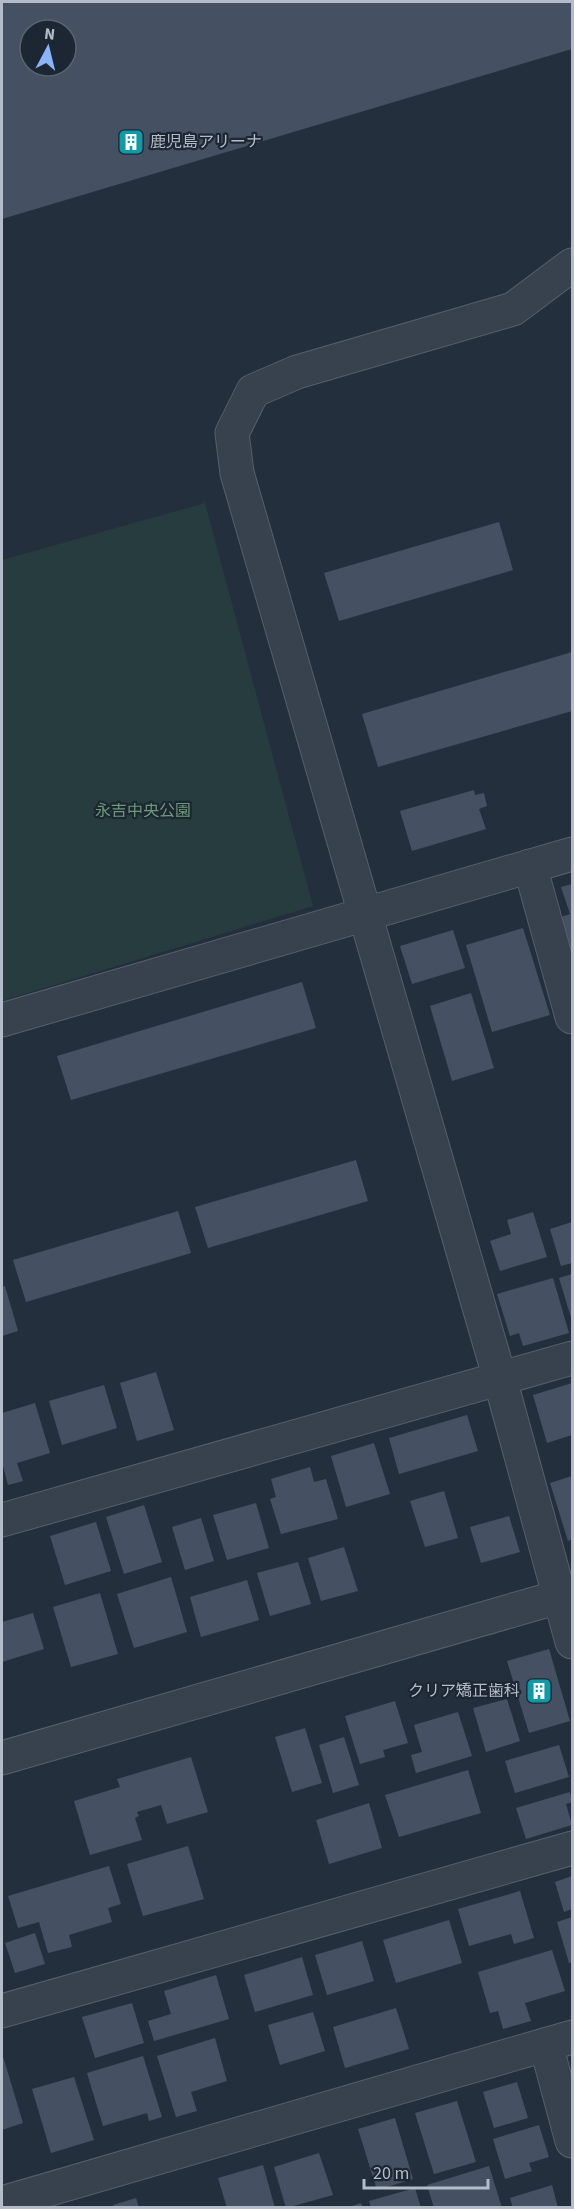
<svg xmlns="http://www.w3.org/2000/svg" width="574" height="2209" font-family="'Source Sans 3','Noto Sans JP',sans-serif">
	<rect width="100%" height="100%" fill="#242f3e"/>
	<!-- green -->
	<path fill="#263c3f" d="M205,503l108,403 -311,95v-441z"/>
	<!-- building -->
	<g fill="#455162" fill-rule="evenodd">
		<path d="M2,2h570v47l-570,170zM30,30h36v36h-36z"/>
		<path d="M499,522l14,48 -174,51 -15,-48z"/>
		<path d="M572,652v59l-194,56 -16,-53z"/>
		<path d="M474,790l1,5 9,-2 3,13 -8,3 7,20 -74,22 -12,-40z"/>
		<path d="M572,884v65h-1l-10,-32 9,-3 -9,-27z"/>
		<path d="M523,928l27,87 -58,17 -26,-87z"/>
		<path d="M453,930l12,38 -53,16 -12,-38z"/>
		<path d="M302,982l14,46 -245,72 -14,-44z"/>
		<path d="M471,993l23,75 -42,13 -22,-75z"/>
		<path d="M356,1160l12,41 -160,47 -13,-41z"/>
		<path d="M178,1211l13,42 -165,49 -13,-42z"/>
		<path d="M533,1212l14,45 -47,14 -10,-30 21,-7 -4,-14z"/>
		<path d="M572,1222v41l-11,3 -11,-37z"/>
		<path d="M572,1274v47l-13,-43z"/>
		<path d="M553,1278l16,55 -46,13 -4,-13 -9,3 -13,-42z"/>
		<path d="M5,1286l13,45 -16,5v-49z"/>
		<path d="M156,1372l18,58 -37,11 -17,-58z"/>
		<path d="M572,1383v52l-25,8 -14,-48z"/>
		<path d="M104,1385l13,43 -55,17 -13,-44z"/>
		<path d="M35,1403l15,50 -33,10 6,18 -15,4 -6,-23v-49z"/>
		<path d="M467,1415l11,36 -79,23 -10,-36z"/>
		<path d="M374,1443l16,51 -44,13 -15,-51z"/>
		<path d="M310,1467l4,15 12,-3 12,40 -57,15 -11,-35 6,-2 -5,-18z"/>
		<path d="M572,1476v63l-4,2 -18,-58z"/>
		<path d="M444,1491l14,47 -33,9 -15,-46z"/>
		<path d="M256,1503l13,45 -42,12 -14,-45z"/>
		<path d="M144,1505l18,57 -38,12 -18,-57z"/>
		<path d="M509,1516l11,36 -39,11 -11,-36z"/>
		<path d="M201,1518l13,43 -29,9 -13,-43z"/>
		<path d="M96,1522l15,49 -46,14 -15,-49z"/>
		<path d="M344,1547l14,44 -37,10 -13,-43z"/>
		<path d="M298,1562l13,42 -41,12 -13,-43z"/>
		<path d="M171,1577l16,55 -53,16 -17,-54z"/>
		<path d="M247,1580l12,40 -58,17 -11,-40z"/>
		<path d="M100,1593l18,61 -47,13 -18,-60z"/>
		<path d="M33,1613l11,36 -42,13v-40z"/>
		<path d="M549,1649l21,72 -41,12 -22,-72z"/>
		<path d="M507,1699l13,42 -34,11 -13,-44z"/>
		<path d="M395,1701l13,42 -25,7 2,7 -25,7 -15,-48z"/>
		<path d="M458,1712l14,44 -56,17 -5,-18 11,-3 -8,-27z"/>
		<path d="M305,1728l17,55 -30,9 -17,-55z"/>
		<path d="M344,1737l15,48 -26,8 -14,-48z"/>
		<path d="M559,1745l10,32 -54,16 -10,-32z"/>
		<path d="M191,1757l17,55 -41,12 -6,-19 -24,7 2,4 -4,2 7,22 -52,15 -16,-54 46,-14 -3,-8z"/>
		<path d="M468,1770l13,43 -82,24 -14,-42z"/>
		<path d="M570,1792l2,10 -6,2 6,21 -46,14 -10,-31z"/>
		<path d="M369,1803l13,45 -53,16 -13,-44z"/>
		<path d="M188,1846l16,53 -61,17 -16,-52z"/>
		<path d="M109,1866l12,38 -13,4 4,14 -43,13 3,12 -24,6 -9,-31 -21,6 -10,-32z"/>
		<path d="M572,1876v33l-8,3 -9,-30z"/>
		<path d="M520,1891l14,47 -20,6 -3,-10 -42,12 -11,-37z"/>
		<path d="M572,1917v45l-3,1 -12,-41z"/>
		<path d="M449,1920l13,43 -66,20 -13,-43z"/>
		<path d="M35,1933l10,31 -30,9 -10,-30z"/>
		<path d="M362,1941l12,40 -47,14 -12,-40z"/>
		<path d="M552,1950l13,41 -40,12 6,18 -28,8 -5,-18 -8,2 -12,-41z"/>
		<path d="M302,1957l11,38 -58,17 -11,-37z"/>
		<path d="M216,1975l13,44 -75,22 -6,-20 23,-7 -7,-23z"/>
		<path d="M132,2003l12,40 -49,15 -13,-41z"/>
		<path d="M396,2008l13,41 -64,19 -12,-41z"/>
		<path d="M313,2012l12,39 -45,14 -12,-40z"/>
		<path d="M215,2038l12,43 -36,11 6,19 -21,6 -19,-61z"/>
		<path d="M2,2053l21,70 -21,7z"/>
		<path d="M143,2056l19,61 -13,4 -2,-8 -44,13 -16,-53z"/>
		<path d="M74,2077l20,63 -43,13 -19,-64z"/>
		<path d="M517,2082l11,36 -34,10 -11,-36z"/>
		<path d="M457,2101l19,61 -42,12 -19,-61z"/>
		<path d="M395,2118l18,61 -36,11 -19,-61z"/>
		<path d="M539,2125l10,32 -20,6 3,8 -27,8 -12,-40z"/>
		<path d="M319,2153l14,42 -47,13 -12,-41z"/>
		<path d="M263,2165l12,43h-48l-9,-30z"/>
		<path d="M489,2166l13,42h-68l-7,-23z"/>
		<path d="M552,2185l6,23h-45l-3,-10z"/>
		<path d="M415,2188l6,20h-50l-2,-7z"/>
		<path d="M136,2198l3,10h-24l-2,-3z"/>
		<path d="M361,2203l2,5h-14v-1z"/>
	</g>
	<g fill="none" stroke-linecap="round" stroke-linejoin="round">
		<!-- minor casing -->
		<g stroke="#565f6c" stroke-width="35">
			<g id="minor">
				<path d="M572,265l-59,44 -216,63 -44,19 -21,42 5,40 263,906 72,263"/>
				<path d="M530,866l42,151"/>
				<path d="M2,1020l570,-166"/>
				<path d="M2,1520l570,-162"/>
				<path d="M2,1758l570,-165"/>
				<path d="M2,2011l570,-163"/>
				<path d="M546,2045l26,96"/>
				<path d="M2,2203l570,-166"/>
			</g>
		</g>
		<!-- minor -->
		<use href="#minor" stroke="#38414e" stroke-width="33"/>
	</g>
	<!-- icons -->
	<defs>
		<g id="building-square" transform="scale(1.35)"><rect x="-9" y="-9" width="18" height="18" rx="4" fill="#0f9aa8" stroke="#1d2633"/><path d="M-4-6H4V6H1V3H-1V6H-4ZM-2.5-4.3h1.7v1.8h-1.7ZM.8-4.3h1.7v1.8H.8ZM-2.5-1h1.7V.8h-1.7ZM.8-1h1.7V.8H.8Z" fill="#fff"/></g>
	</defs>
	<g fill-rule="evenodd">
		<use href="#building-square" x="131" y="142"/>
		<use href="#building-square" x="539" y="1691"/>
	</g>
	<g text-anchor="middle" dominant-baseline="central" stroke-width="4.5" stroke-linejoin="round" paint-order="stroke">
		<!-- poi labels -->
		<g font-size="16" fill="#b4bcc9" stroke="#1d2633" text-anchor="start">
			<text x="150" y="142">鹿児島アリーナ</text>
			<text x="520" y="1691" text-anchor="end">クリア矯正歯科</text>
		</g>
		<!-- park labels -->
		<g font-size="16" fill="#6b9a76" stroke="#1d2633">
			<text x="143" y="811">永吉中央公園</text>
		</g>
	</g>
	<!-- border -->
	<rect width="574" height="2209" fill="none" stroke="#b4bcc9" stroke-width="6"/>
	<!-- north arrow -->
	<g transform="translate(48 48) rotate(7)"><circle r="28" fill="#1d2633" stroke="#59626f" stroke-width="1.5"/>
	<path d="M0-4.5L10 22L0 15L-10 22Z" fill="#8ab4f8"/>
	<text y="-9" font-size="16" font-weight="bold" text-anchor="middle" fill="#b4bcc9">N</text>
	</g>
	<!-- scale -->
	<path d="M364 2179v9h124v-9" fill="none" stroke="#b4bcc9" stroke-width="3"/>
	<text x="373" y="2179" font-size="18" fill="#b4bcc9" stroke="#1d2633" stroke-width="4.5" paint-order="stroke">20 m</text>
</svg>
